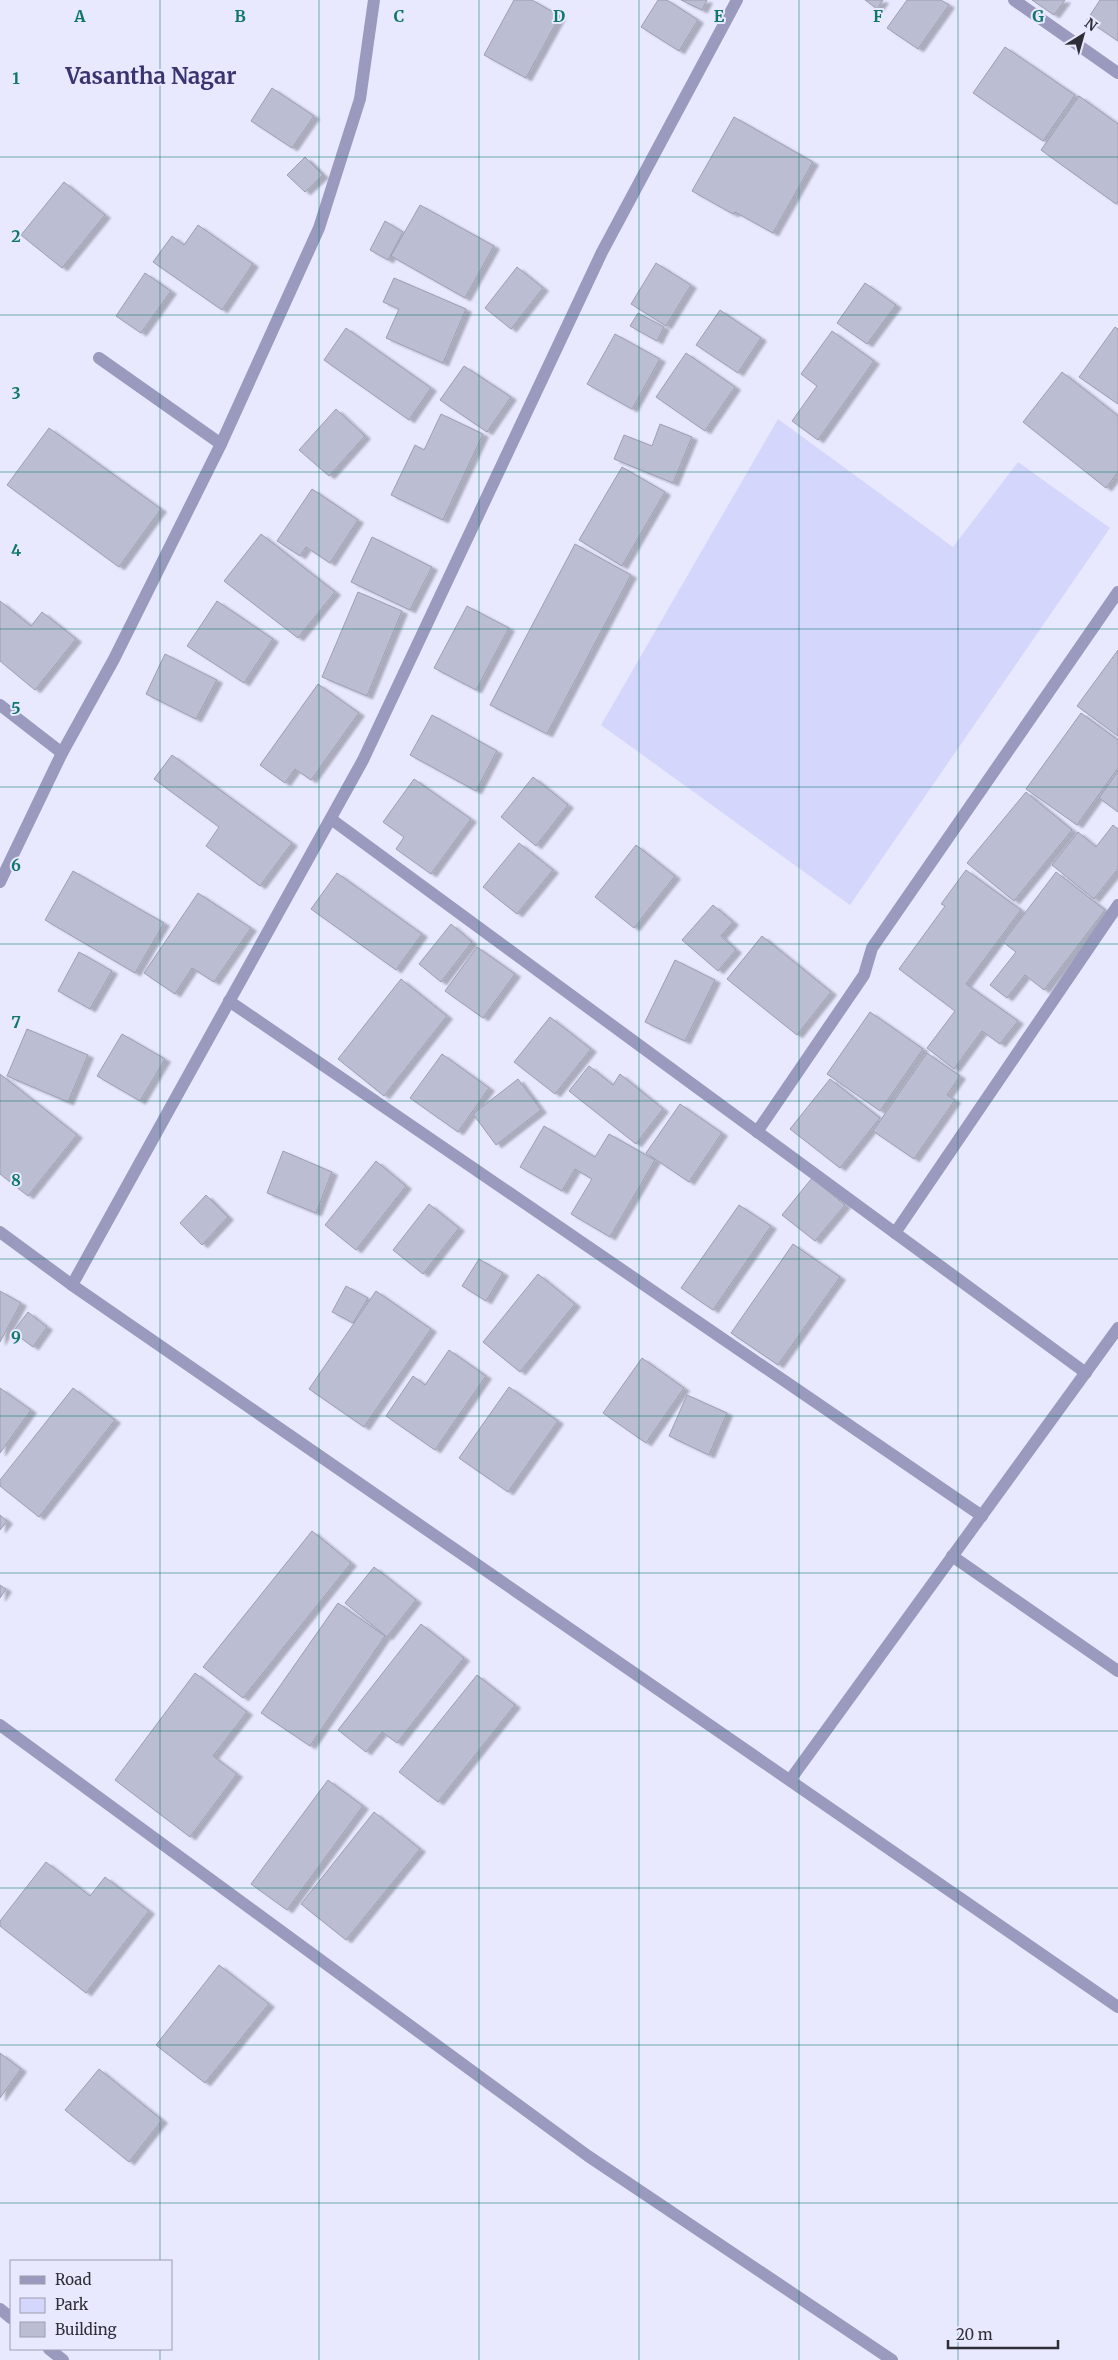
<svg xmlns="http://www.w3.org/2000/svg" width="1118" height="2360" font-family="Merriweather,serif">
	<defs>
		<filter id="shadow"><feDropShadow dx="5.5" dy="3" stdDeviation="1" flood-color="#0004"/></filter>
	</defs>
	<rect width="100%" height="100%" fill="#e8e9ff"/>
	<!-- green -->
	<path fill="#d4d6fc" d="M778,419l175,128 65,-85 92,66 -260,377 -249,-180z"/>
	<!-- building -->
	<g fill="#bbbdd2" stroke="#9d9eb2" filter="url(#shadow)">
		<path d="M514,0h18l28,16 -34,62 -42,-23z"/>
		<path d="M658,0h9l31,20 -19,31 -38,-24z"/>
		<path d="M681,0h26l-5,10z"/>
		<path d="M865,0h18l-6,9z"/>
		<path d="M907,0h34l8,5 -31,44 -31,-21z"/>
		<path d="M1032,0h33l-11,15z"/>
		<path d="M1100,0h18v41l-31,-21z"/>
		<path d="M1005,47l70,48 -32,46 -70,-48z"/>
		<path d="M272,88l42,28 -22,32 -41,-27z"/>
		<path d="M1079,96l39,28v77l-2,3 -75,-54z"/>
		<path d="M734,117l79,45 -40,71 -38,-21 -2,2 -41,-23z"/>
		<path d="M305,157l18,18 -18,17 -18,-17z"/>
		<path d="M64,182l41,33 -43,53 -41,-33z"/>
		<path d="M420,205l74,41 -29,52 -74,-42z"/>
		<path d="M385,221l18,11 -15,28 -18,-10z"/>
		<path d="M198,225l55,39 -31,46 -69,-48 19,-26 12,9z"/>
		<path d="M656,263l35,22 -25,41 -35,-22z"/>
		<path d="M517,267l26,21 -32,41 -26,-21z"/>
		<path d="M145,273l26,18 -30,42 -25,-17z"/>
		<path d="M394,278l72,31 -23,54 -57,-25 13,-29 -16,-7z"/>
		<path d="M865,283l31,22 -29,39 -30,-21z"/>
		<path d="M720,310l41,28 -23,35 -42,-28z"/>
		<path d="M638,313l26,14 -7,14 -27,-15z"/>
		<path d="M1115,327l3,2v75l-39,-27z"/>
		<path d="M346,328l85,60 -22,32 -85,-60z"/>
		<path d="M832,331l42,30 -56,79 -26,-19 25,-35 -16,-12z"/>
		<path d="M615,334l45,25 -28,50 -45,-25z"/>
		<path d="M686,353l49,34 -30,44 -49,-34z"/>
		<path d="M464,366l47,31 -24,35 -47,-32z"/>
		<path d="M1062,372l56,44v56l-12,16 -83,-66z"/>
		<path d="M336,409l29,27 -36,40 -30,-26z"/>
		<path d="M441,414l42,20 -40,86 -52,-25 24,-50 9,5z"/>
		<path d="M660,424l32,13 -19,46 -59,-24 10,-24 28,11z"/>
		<path d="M49,428l112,81 -42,58 -112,-82z"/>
		<path d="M622,467l43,25 -43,74 -43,-26z"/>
		<path d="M312,489l46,31 -28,43 -24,-16 -6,9 -23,-15z"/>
		<path d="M261,534l74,58 -37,46 -74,-57z"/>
		<path d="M372,537l60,30 -22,43 -59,-28z"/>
		<path d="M575,544l56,31 -84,159 -57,-29z"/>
		<path d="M358,592l44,19 -35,85 -45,-19z"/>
		<path d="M0,601l31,25 11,-14 34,27 -41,51 -35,-29z"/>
		<path d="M217,601l56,38 -29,44 -57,-37z"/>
		<path d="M467,606l42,22 -33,62 -42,-22z"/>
		<path d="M1118,650v86l-41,-30z"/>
		<path d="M165,654l52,26 -21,39 -50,-25z"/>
		<path d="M318,684l41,29 -48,67 -16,-11 -10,14 -25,-18z"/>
		<path d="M1081,713l37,27v28l-41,57 -51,-36z"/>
		<path d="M432,715l65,36 -21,40 -66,-36z"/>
		<path d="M172,755l120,88 -32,43 -54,-40 13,-19 -65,-48z"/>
		<path d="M1118,771v41l-19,-14z"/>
		<path d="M533,777l35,28 -32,41 -35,-29z"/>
		<path d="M414,779l57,40 -40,55 -35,-25 8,-12 -21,-15z"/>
		<path d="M1026,792l46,38 -58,71 -47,-38z"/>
		<path d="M1113,825l5,4v40l-24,30 -42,-34 26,-33 18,15z"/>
		<path d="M519,843l34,27 -36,44 -34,-27z"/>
		<path d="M636,845l39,31 -41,52 -39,-31z"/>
		<path d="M966,870l55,40 -55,74 52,37 -18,23 -18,-13 -28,38 -27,-21 28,-37 -56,-42 46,-63 -4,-2z"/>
		<path d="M73,871l91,52 -29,50 -90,-53z"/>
		<path d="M1056,872l49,38 -61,80 -19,-15 -18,23 -17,-13 26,-33 -13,-10z"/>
		<path d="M337,873l85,61 -26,36 -85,-61z"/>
		<path d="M198,893l53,35 -37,54 -22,-14 -17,26 -31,-21z"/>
		<path d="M713,905l20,17 -12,14 15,14 -18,21 -36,-31z"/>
		<path d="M451,924l21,18 -31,40 -22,-18z"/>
		<path d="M762,936l69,56 -34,43 -70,-56z"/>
		<path d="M477,947l38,27 -32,44 -38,-27z"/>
		<path d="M79,952l33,19 -22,38 -32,-18z"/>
		<path d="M675,960l40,20 -30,61 -40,-19z"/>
		<path d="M401,979l46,37 -63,80 -46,-37z"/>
		<path d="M870,1012l53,37 -43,62 -53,-37z"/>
		<path d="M550,1017l41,32 -36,45 -41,-32z"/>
		<path d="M27,1029l61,26 -20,47 -61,-26z"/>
		<path d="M122,1034l43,25 -25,42 -43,-25z"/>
		<path d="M927,1053l33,23 -13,19 8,5 -41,59 -41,-28z"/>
		<path d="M442,1054l47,34 -31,44 -48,-34z"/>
		<path d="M589,1066l24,19 7,-11 43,35 -27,35 -67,-53z"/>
		<path d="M0,1074l77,61 -49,61 -28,-22z"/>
		<path d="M518,1079l23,31 -45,35 -23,-31z"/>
		<path d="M830,1079l50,39 -40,50 -50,-39z"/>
		<path d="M680,1104l42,29 -33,49 -43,-29z"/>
		<path d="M544,1126l51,31 14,-23 46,26 -45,77 -39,-23 21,-35 -17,-10 -13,22 -42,-24z"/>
		<path d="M283,1151l49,21 -16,41 -49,-20z"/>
		<path d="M376,1161l30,25 -50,64 -31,-25z"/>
		<path d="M812,1178l33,27 -30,36 -33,-26z"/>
		<path d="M206,1195l22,22 -26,28 -22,-22z"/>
		<path d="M429,1204l30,24 -36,46 -30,-24z"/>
		<path d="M739,1205l32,21 -58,84 -32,-22z"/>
		<path d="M793,1244l47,33 -62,88 -47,-32z"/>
		<path d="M479,1259l24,14 -17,28 -24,-15z"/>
		<path d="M538,1274l37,30 -55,68 -37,-30z"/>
		<path d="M346,1286l22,12 -15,25 -21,-11z"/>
		<path d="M0,1291l21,12 -21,39z"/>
		<path d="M376,1291l55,38 -67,98 -55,-38z"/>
		<path d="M28,1312l19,15 -14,20 -20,-15z"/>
		<path d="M449,1350l37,26 -51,74 -49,-34 27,-40 12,9z"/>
		<path d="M642,1358l42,30 -38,55 -43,-30z"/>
		<path d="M509,1387l49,34 -50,71 -49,-34z"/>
		<path d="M0,1388l31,22 -31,43z"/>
		<path d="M73,1388l42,32 -76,97 -39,-31v-6z"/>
		<path d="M687,1395l40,18 -18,42 -40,-19z"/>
		<path d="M0,1515l7,6 -7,9z"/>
		<path d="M312,1531l39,32 -108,135 -40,-31z"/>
		<path d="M374,1567l42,33 -29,37 -42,-34z"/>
		<path d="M0,1585l6,4 -6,9z"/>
		<path d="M338,1603l47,33 -75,110 -49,-33z"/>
		<path d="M421,1624l43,34 -67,85 -15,-11 -16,20 -28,-22z"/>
		<path d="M195,1673l52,39 -34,44 24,18 -47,63 -75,-57z"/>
		<path d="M477,1675l38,30 -77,97 -39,-30z"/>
		<path d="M328,1780l35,26 -76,104 -36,-26z"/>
		<path d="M374,1812l46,37 -74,91 -45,-36z"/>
		<path d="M46,1862l44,34 15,-19 44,34 -63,82 -86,-67v-5z"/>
		<path d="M219,1965l50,39 -64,79 -49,-38z"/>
		<path d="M0,2053l21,16 -21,29z"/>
		<path d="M99,2069l63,51 -33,42 -64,-52z"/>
	</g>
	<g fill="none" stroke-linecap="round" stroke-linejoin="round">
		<!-- minor -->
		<g stroke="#999abd" stroke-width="12">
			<path d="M1014,0l104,73"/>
			<path d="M99,358l122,86"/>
			<path d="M0,705l62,48"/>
			<path d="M331,819l755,554"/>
			<path d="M229,1001l753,515"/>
			<path d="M757,1132l107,-157 8,-27 246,-356"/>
			<path d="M0,1232l72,53 1046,722"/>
			<path d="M895,1233l223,-328"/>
			<path d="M72,1285l291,-525 239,-508 135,-252"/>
			<path d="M952,1556l166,115"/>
			<path d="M0,1725l588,431 304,204"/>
			<path d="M790,1780l328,-452"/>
			<path d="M0,2309l11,9"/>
			<path d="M49,2349l14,11"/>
		</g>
		<!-- tertiary -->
		<path stroke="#999abd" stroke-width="12" d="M0,882l62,-129 52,-94 107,-215 98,-216 41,-129 14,-99"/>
	</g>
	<!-- grid -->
	<path fill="none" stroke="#0f766e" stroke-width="1" stroke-opacity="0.55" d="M160,0v2261M319,0v2360M479,0v2360M639,0v2360M799,0v2360M958,0v2360M0,157h1118M0,315h1118M0,472h1118M0,629h1118M0,787h1118M0,944h1118M0,1101h1118M0,1259h1118M0,1416h1118M0,1573h1118M0,1731h1118M0,1888h1118M0,2045h1118M0,2203h1118M160,2349v11"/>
	<g text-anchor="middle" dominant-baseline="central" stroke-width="4" stroke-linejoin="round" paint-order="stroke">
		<!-- district labels -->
		<g font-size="22" font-weight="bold" fill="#383470" stroke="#e8e9ff">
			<text x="151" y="76">Vasantha Nagar</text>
		</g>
	</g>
	<g font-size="16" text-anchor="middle" font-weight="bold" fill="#0f766e" stroke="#e8e9ff" stroke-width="4" stroke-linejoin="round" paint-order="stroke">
		<text x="80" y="22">A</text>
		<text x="240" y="22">B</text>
		<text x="399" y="22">C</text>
		<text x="559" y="22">D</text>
		<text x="719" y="22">E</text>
		<text x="878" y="22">F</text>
		<text x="1038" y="22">G</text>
		<text x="16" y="84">1</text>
		<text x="16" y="242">2</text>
		<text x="16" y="399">3</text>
		<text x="16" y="556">4</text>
		<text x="16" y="714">5</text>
		<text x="16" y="871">6</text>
		<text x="16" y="1028">7</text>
		<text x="16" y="1186">8</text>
		<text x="16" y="1343">9</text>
	</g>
	<!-- legend -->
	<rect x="10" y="2260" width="162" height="90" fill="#e8e9ff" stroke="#9d9eaf"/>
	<rect x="20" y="2276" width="25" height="8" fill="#999abd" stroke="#9d9eaf"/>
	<text x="55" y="2285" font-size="15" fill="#2d2e36">Road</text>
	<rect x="20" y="2298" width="25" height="15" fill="#d4d6fc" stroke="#9d9eaf"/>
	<text x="55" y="2310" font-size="15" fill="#2d2e36">Park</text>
	<rect x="20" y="2322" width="25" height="15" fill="#bbbdd2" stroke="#9d9eaf"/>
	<text x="55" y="2335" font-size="15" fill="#2d2e36">Building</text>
	<!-- north arrow -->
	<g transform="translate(1083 35) rotate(37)" stroke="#e8e9ff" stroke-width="4" paint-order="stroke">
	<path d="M0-4L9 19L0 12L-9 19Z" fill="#2d2e36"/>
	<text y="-8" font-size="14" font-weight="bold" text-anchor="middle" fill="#2d2e36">N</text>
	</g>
	<!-- scale -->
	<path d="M948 2340v8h110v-8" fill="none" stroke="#2d2e36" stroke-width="2.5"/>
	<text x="956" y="2340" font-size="15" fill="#2d2e36" stroke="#e8e9ff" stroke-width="4" paint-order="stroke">20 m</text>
</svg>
